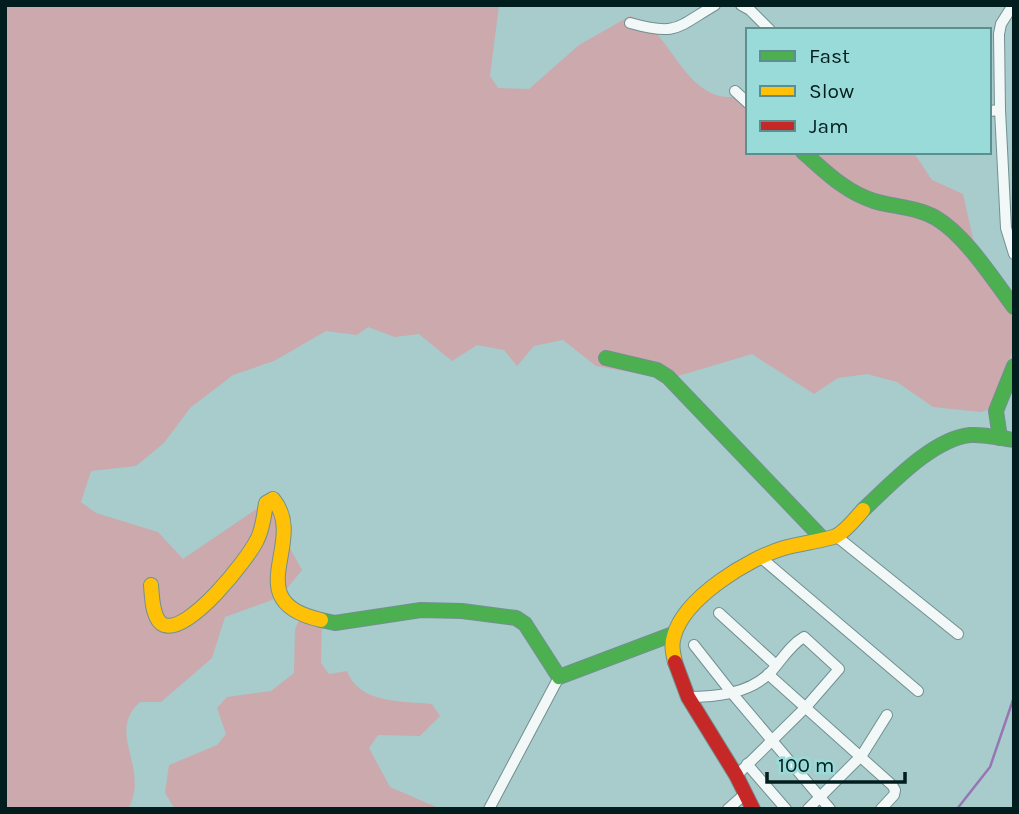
<svg xmlns="http://www.w3.org/2000/svg" width="1019" height="814" font-family="Karla,sans-serif">
	<rect width="100%" height="100%" fill="#a7cccb"/>
	<!-- green -->
	<g fill="#cba9ad">
		<path d="M5,5h494l-9,71 8,12 31,1 50,-44 51,-29c38,10 49,70 90,80 8,2 19,0 28,1v55h168v4l16,24 31,14 16,71 35,54v27l-19,61 -14,5 -48,-5 -36,-25 -30,-8 -29,4 -24,16 -62,-40 -84,25 -72,-13 -33,-26 -29,6 -17,20 -13,-16 -27,-5 -25,16 -33,-27 -24,3 -27,-10 -11,8 -31,-4 -52,30 -41,14 -43,33 -26,35 -28,23 -45,5 -10,31 15,11 62,19 25,27 82,-56 16,11 6,29 15,27 -22,27 -55,20 -13,41 -51,44h-21c-35,31 11,66 -12,107h-123z"/>
		<path d="M313,610l9,11 -1,42 8,11 18,-3c12,33 56,30 85,33l8,12 -20,20 -42,-1 -9,13 21,39 51,22h-266l-10,-16 4,-28 48,-20 9,-11 -9,-26 10,-11 44,-6 23,-18 1,-43 5,-13z"/>
	</g>
	<g fill="none" stroke-linecap="round" stroke-linejoin="round">
		<!-- stream -->
		<path stroke="#9776b5" stroke-width="2.5" d="M957,809l33,-42 24,-70"/>
		<!-- street casing -->
		<g stroke="#729090" stroke-width="12">
			<g id="street">
				<path d="M741,5l9,5 20,20"/>
				<path d="M630,23c47,13 46,5 85,-18"/>
				<path d="M735,91l13,12"/>
				<path d="M1000,110l-1,-76 2,-10 12,-19"/>
				<path d="M989,111l11,-1 6,118 8,26"/>
				<path d="M836,536l122,98"/>
				<path d="M759,556l159,135"/>
				<path d="M719,613l57,52"/>
				<path d="M694,645l37,47 99,117"/>
				<path d="M768,674l124,111 3,5 -1,5 -13,14"/>
				<path d="M687,697c29,0 61,-3 83,-24 11,-12 20,-28 34,-36l35,32 -33,38 -70,69"/>
				<path d="M747,764l39,45"/>
				<path d="M489,809l70,-132"/>
				<path d="M728,809l17,-15"/>
				<path d="M808,809l54,-54 25,-40"/>
			</g>
		</g>
		<!-- fast casing -->
		<g stroke="#729090" stroke-width="16">
			<g id="fast">
				<path d="M803,152c22,19 42,40 71,49 20,6 43,6 62,17 30,18 57,61 78,89"/>
				<path d="M606,358l51,12 11,7 154,161"/>
				<path d="M1000,438l-4,-27 18,-45"/>
				<path d="M863,510c27,-25 69,-71 107,-75 15,-1 30,3 44,5"/>
				<path d="M321,620l14,3 86,-13 41,1 54,7 9,6 34,53 114,-43"/>
			</g>
		</g>
		<!-- slow casing -->
		<g stroke="#729090" stroke-width="16">
			<g id="slow">
				<path d="M151,585c1,11 1,35 13,40 25,9 83,-65 93,-85 6,-11 7,-25 9,-37l7,-4c36,43 -37,102 48,121"/>
				<path d="M675,662c-2,-9 -4,-17 -1,-26 10,-38 75,-78 110,-88 13,-4 43,-8 52,-12 10,-5 20,-18 27,-26"/>
			</g>
		</g>
		<!-- jam casing -->
		<g stroke="#729090" stroke-width="16">
			<path id="jam" d="M675,662l13,35 48,78 17,34"/>
		</g>
		<!-- street -->
		<use href="#street" stroke="#f2f7f7" stroke-width="10"/>
		<!-- fast -->
		<use href="#fast" stroke="#4caf50" stroke-width="14"/>
		<!-- slow -->
		<use href="#slow" stroke="#ffc107" stroke-width="14"/>
		<!-- jam -->
		<use href="#jam" stroke="#c62828" stroke-width="14"/>
	</g>
	<!-- border -->
	<rect width="1019" height="814" fill="none" stroke="#021d1d" stroke-width="14"/>
	<!-- legend -->
	<rect x="746" y="28" width="245" height="126" fill="#98dbd9" stroke="#5c8f8e" stroke-width="2"/>
	<rect x="760" y="51" width="35" height="10" fill="#4caf50" stroke="#5c8f8e" stroke-width="2"/>
	<text x="809" y="63" font-size="21" fill="#021d1d">Fast</text>
	<rect x="760" y="86" width="35" height="10" fill="#ffc107" stroke="#5c8f8e" stroke-width="2"/>
	<text x="809" y="98" font-size="21" fill="#021d1d">Slow</text>
	<rect x="760" y="121" width="35" height="10" fill="#c62828" stroke="#5c8f8e" stroke-width="2"/>
	<text x="809" y="133" font-size="21" fill="#021d1d">Jam</text>
	<!-- scale -->
	<path d="M767 772v10h138v-10" fill="none" stroke="#021d1d" stroke-width="3.5"/>
	<text x="778" y="772" font-size="21" fill="#021d1d" stroke="#98dbd9" stroke-width="5" paint-order="stroke">100 m</text>
</svg>
